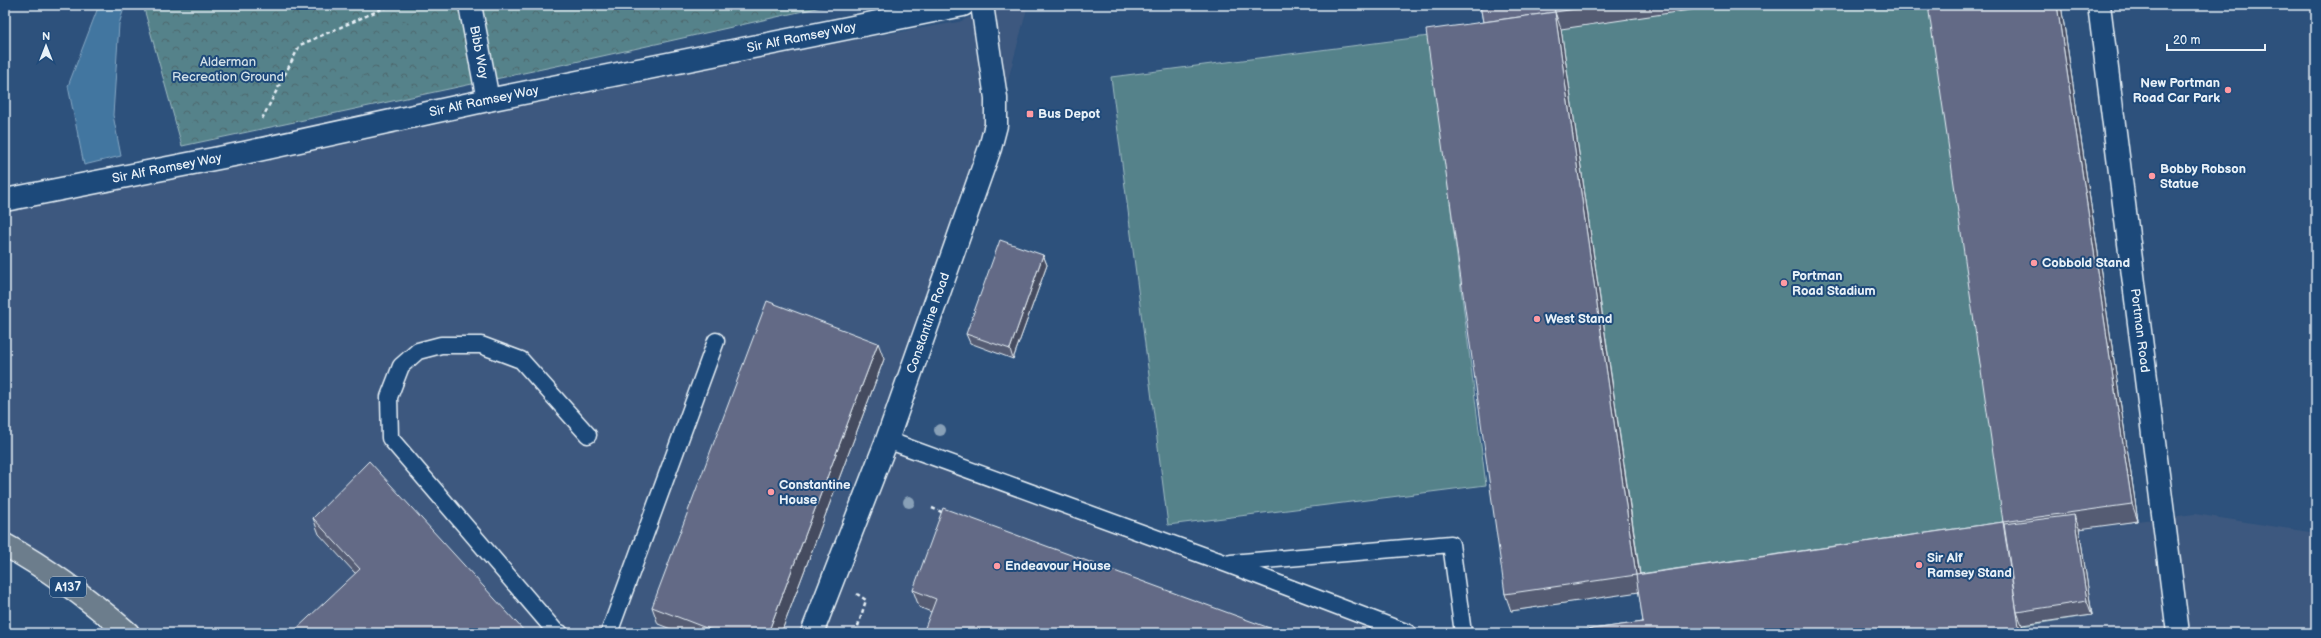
<svg xmlns="http://www.w3.org/2000/svg" width="2321" height="638" font-family="'Balsamiq Sans',sans-serif">
	<defs>
		<pattern id="forest-crowns" width="20" height="18" patternUnits="userSpaceOnUse"><rect width="20" height="18" fill="#55828a"/><path d="M2 6a3 3 0 1 1 6 0M12 15a3 3 0 1 1 6 0" fill="none" stroke="#4e686d"/></pattern>
	</defs>
	<rect width="100%" height="100%" fill="#2d517c"/>
	<filter id="ink" filterUnits="userSpaceOnUse"><feTurbulence type="fractalNoise" baseFrequency=".025" numOctaves="2"/><feDisplacementMap in="SourceGraphic" scale="8" xChannelSelector="R" yChannelSelector="G"/><feConvolveMatrix kernelMatrix="1 2 1 2 8 2 1 2 1" color-interpolation-filters="sRGB"/></filter>
	<g filter="url(#ink)">
		<!-- built -->
		<g fill="#3d597f">
			<path d="M998,5h30l-32,120 -109,315 538,193h-1297l-123,-88v-345l483,-100 471,-78z"/>
			<path d="M2195,514l121,19v100h-293l-1,-7 70,-11 -13,-87z"/>
		</g>
		<!-- grass -->
		<g fill="#55828a" stroke="#9ebac1">
			<path d="M1483,5h578l77,516 -59,7 13,87 -70,11 1,7h-375l-6,-42 -131,20 -79,-565 56,-8z"/>
			<path d="M1429,36l57,449 -318,40 -57,-448z"/>
		</g>
		<!-- forest -->
		<path fill="url(#forest-crowns)" stroke="#9ebac1" d="M143,5h687l-241,54 -407,87z"/>
		<!-- water -->
		<path fill="#4376a0" stroke="#85a7c3" d="M99,5h26l-6,19 -6,91 8,41 -37,9 -16,-79z"/>
		<g fill="none" stroke-linecap="round" stroke-linejoin="round">
			<!-- lane casing -->
			<g stroke="#e8f1f8" stroke-width="19">
				<g id="lane">
					<path d="M887,440l340,124 181,69"/>
					<path d="M1231,563l220,-19 12,89"/>
					<path d="M560,633l-4,-1 -166,-194 -1,-41 12,-31 17,-15 23,-6h40l40,15 67,75"/>
					<path d="M609,633l107,-292"/>
				</g>
			</g>
			<!-- street casing -->
			<g stroke="#e8f1f8" stroke-width="25">
				<g id="street">
					<path id="s1" d="M470,5l18,95"/>
					<path id="s2" d="M2099,5l79,628"/>
					<path id="s3" d="M812,633l75,-193 103,-292 6,-23v-27l-14,-93"/>
				</g>
			</g>
			<!-- secondary casing -->
			<g stroke="#e8f1f8" stroke-width="25">
				<g id="secondary">
					<path id="s4" d="M5,200l239,-47 244,-53 475,-95"/>
				</g>
			</g>
			<!-- primary casing -->
			<g stroke="#e8f1f8" stroke-width="25">
				<path id="primary" d="M5,545c44,24 86,56 123,88"/>
			</g>
			<!-- path -->
			<g stroke="#e8f1f8" stroke-width="2.5" stroke-dasharray="4 3" stroke-linecap="butt">
				<path d="M262,119l38,-74 91,-40"/>
				<path d="M932,508l12,5"/>
				<path d="M5,632l2,1"/>
				<path d="M856,633l10,-33 -9,-6"/>
			</g>
			<!-- lane -->
			<use href="#lane" stroke="#1f4a7a" stroke-width="16"/>
			<!-- street -->
			<use href="#street" stroke="#1f4a7a" stroke-width="22"/>
			<!-- secondary -->
			<use href="#secondary" stroke="#1f4a7a" stroke-width="22"/>
			<!-- primary -->
			<use href="#primary" stroke="#6c7d8c" stroke-width="22"/>
		</g>
		<!-- trees -->
		<g fill="#88a0b7">
			<circle cx="940" cy="430" r="6"/>
			<circle cx="909" cy="502" r="6"/>
		</g>
		<!-- wall -->
		<g fill="#555c73" stroke="#e8f1f8">
			<path d="M1480,5h244l-163,24 79,545 363,-52 58,-517 77,516 -59,8 13,86 -70,10 1,8h-459l79,-11 -4,-30 -128,19 -6,-17 -22,-572z"/>
			<path d="M1043,255l4,10 -34,94 -43,-16 -4,-9z"/>
			<path d="M884,359l-103,274h-100l-23,-9 -6,-17z"/>
			<path d="M313,518l213,115 -171,-60 -36,-39z"/>
			<path d="M913,590l370,43 -352,-21 -12,-5z"/>
		</g>
		<!-- shaded-wall -->
		<g fill="#454b5e" stroke="#e8f1f8">
			<path d="M2057,5h4l77,516 -6,-17z"/>
			<path d="M1555,12l6,17 81,562 -6,-16z"/>
			<path d="M1043,255l4,10 -34,94 -3,-10z"/>
			<path d="M878,343l6,16 -103,274h-13z"/>
			<path d="M2074,515l5,13 13,87 -5,-14z"/>
			<path d="M2003,522l6,16 8,74 5,13 1,8h-3z"/>
		</g>
		<!-- building -->
		<g fill="#636b86" stroke="#e8f1f8">
			<path d="M1480,5h74l1,7 -72,10z"/>
			<path d="M1554,5h50l-49,7 81,563 -131,19 -79,-564 129,-18z"/>
			<path d="M1928,5h129l75,499 -129,18 17,111h-456l79,-11 -7,-47 367,-53z"/>
			<path d="M1000,240l43,15 -33,94 -44,-15z"/>
			<path d="M767,301l111,42 -110,290h-49l-67,-26z"/>
			<path d="M369,461l157,172h-234l68,-64 -47,-51z"/>
			<path d="M943,508l340,125h-360l13,-34 -23,-9z"/>
			<path d="M2074,515l13,86 -70,11 -13,-88z"/>
		</g>
	</g>
	<!-- markers -->
	<g fill="#ff9aa2" stroke="#1f4a7a" stroke-width="1.5">
		<circle cx="2228" cy="90" r="4"/>
		<rect x="1026" y="110" width="8" height="8" rx="2"/>
		<circle cx="2152" cy="176" r="4"/>
		<circle cx="2034" cy="263" r="4"/>
		<circle cx="1784" cy="283" r="4"/>
		<circle cx="1537" cy="319" r="4"/>
		<circle cx="771" cy="492" r="4"/>
		<circle cx="1919" cy="565" r="4"/>
		<circle cx="997" cy="566" r="4"/>
	</g>
	<g text-anchor="middle" dominant-baseline="central" stroke-width="4" stroke-linejoin="round" paint-order="stroke">
		<!-- shield labels -->
		<rect fill="#1f4a7a" stroke="#acbfd2" stroke-width="1" x="50" y="577" width="36" height="20" rx="3"/>
		<g font-size="12" font-weight="bold" fill="#e8f1f8">
			<text x="68" y="587">A137</text>
		</g>
		<!-- street labels -->
		<g font-size="13" fill="#e8f1f8" stroke="#1f4a7a">
			<text stroke="none"><textPath href="#s4" startOffset="813">Sir Alf Ramsey Way</textPath></text>
			<text stroke="none"><textPath href="#s1" startOffset="48">Bibb Way</textPath></text>
			<text stroke="none"><textPath href="#s4" startOffset="489">Sir Alf Ramsey Way</textPath></text>
			<text stroke="none"><textPath href="#s4" startOffset="165">Sir Alf Ramsey Way</textPath></text>
			<text stroke="none"><textPath href="#s3" startOffset="331">Constantine Road</textPath></text>
			<text stroke="none"><textPath href="#s2" startOffset="328">Portman Road</textPath></text>
		</g>
		<!-- park labels -->
		<g font-size="13" fill="#d2e0e8" stroke="#1f4a7a">
			<text x="228" y="62">Alderman<tspan x="228" dy="15">Recreation Ground</tspan></text>
		</g>
		<!-- poi labels -->
		<g font-size="13" font-weight="bold" fill="#e8f1f8" stroke="#1f4a7a" text-anchor="start">
			<text x="2220" y="83" text-anchor="end">New Portman<tspan x="2220" dy="15">Road Car Park</tspan></text>
			<text x="1038" y="114">Bus Depot</text>
			<text x="2160" y="169">Bobby Robson<tspan x="2160" dy="15">Statue</tspan></text>
			<text x="2042" y="263">Cobbold Stand</text>
			<text x="1792" y="276">Portman<tspan x="1792" dy="15">Road Stadium</tspan></text>
			<text x="1545" y="319">West Stand</text>
			<text x="779" y="485">Constantine<tspan x="779" dy="15">House</tspan></text>
			<text x="1927" y="558">Sir Alf<tspan x="1927" dy="15">Ramsey Stand</tspan></text>
			<text x="1005" y="566">Endeavour House</text>
		</g>
	</g>
	<!-- margin -->
	<rect width="2321" height="638" fill="none" stroke="#1f4a7a" stroke-width="20"/>
	<rect x="10" y="10" width="2301" height="618" fill="none" stroke="#e8f1f8" stroke-width="1.5" filter="url(#ink)"/>
	<!-- north arrow -->
	<g transform="translate(46 46)" stroke="#1f4a7a" stroke-width="3" paint-order="stroke">
	<path d="M0-3L7 15L0 10L-7 15Z" fill="#e8f1f8"/>
	<text y="-6" font-size="11" font-weight="bold" text-anchor="middle" fill="#e8f1f8">N</text>
	</g>
	<!-- scale -->
	<path d="M2167 44v6h98v-6" fill="none" stroke="#e8f1f8" stroke-width="2"/>
	<text x="2173" y="44" font-size="12" fill="#e8f1f8" stroke="#1f4a7a" stroke-width="3" paint-order="stroke">20 m</text>
</svg>
